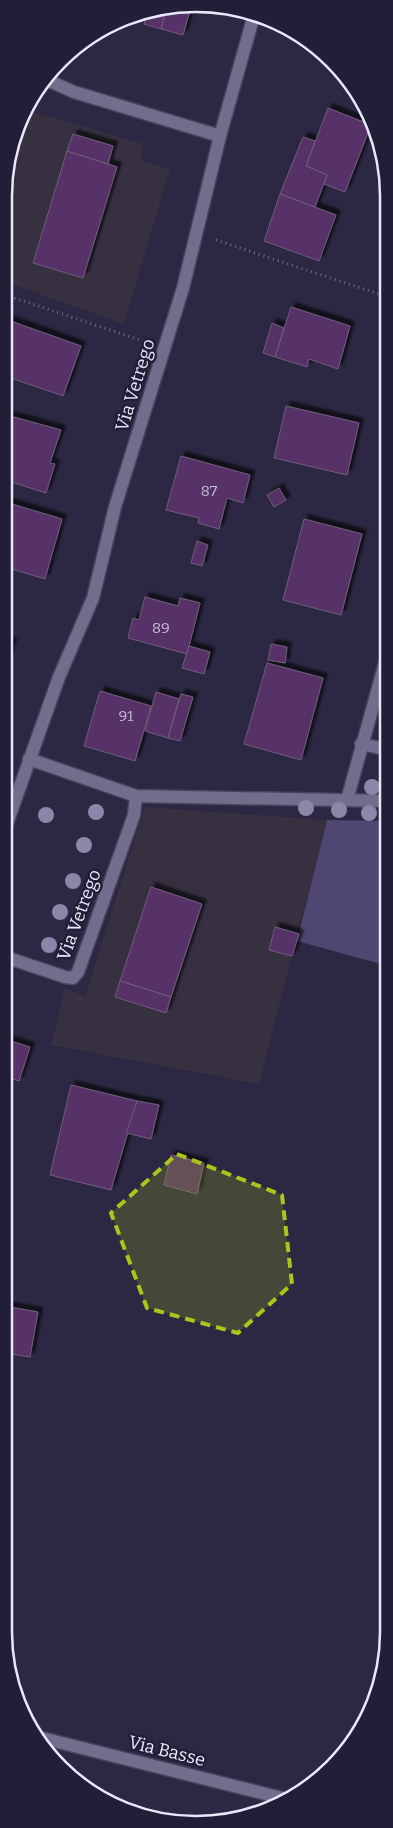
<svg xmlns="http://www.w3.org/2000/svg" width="393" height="1828" font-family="Bitter,serif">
	<defs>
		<filter id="shadow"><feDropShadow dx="4.5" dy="-4.5" stdDeviation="1" flood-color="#0009"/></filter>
	</defs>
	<rect width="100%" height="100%" fill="#2c2742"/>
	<!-- education -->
	<g fill="#363041">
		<path d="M26,110l117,34 -2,17 29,8 -46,155 -119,-42v-111z"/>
		<path d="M145,807l182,13 -68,264 -208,-39 14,-57 20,8z"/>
	</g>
	<!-- pitch -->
	<path fill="#4f4771" d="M327,820l61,1v145l-91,-25z"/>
	<!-- building -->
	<g fill="#573168" stroke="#6f5d79" filter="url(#shadow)">
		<path d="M191,7l-8,28 -22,-6 5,-20z"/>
		<path d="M166,9l-5,20 -17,-5 4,-14z"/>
		<path d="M328,108l43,17 -26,67 -21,-8 3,-9 -21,-9z"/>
		<path d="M73,134l40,12 -5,18 -41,-13z"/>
		<path d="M303,137l12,4 -9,25 21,9 -12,32 -35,-13z"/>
		<path d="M67,151l50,16 -34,111 -50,-15z"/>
		<path d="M280,194l56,21 -17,46 -55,-20z"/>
		<path d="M291,307l59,19 -12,43 -29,-10 -2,8 -32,-10z"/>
		<path d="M5,319l76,27 -18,50 -58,-20z"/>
		<path d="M272,323l12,5 -9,29 -12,-4z"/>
		<path d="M286,406l73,17 -12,52 -73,-17z"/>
		<path d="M10,416l51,14 -11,33 5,1 -9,29 -41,-13v-49z"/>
		<path d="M181,456l69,19 -7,28 -16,-5 -8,31 -21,-6 1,-5 -33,-8z"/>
		<path d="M279,488l7,12 -12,7 -7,-12z"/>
		<path d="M5,502l57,17 -17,60 -40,-12z"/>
		<path d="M304,519l58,15 -21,81 -58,-15z"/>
		<path d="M197,541l11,4 -6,21 -11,-3z"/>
		<path d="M145,597l33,9 2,-8 20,5 -13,51 -59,-16 5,-20 6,2z"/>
		<path d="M5,640l7,3 -7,24z"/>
		<path d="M271,644l16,3 -2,16 -17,-3z"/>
		<path d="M189,646l21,6 -6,22 -22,-6z"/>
		<path d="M267,663l56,15 -22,82 -57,-16z"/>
		<path d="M100,691l51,15 -16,55 -51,-15z"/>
		<path d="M156,692l23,7 -11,39 -23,-7z"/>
		<path d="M181,694l12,3 -13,44 -12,-3z"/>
		<path d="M151,887l51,17 -31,93 -51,-16z"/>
		<path d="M275,927l24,7 -7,22 -23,-6z"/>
		<path d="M120,981l51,16 -5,16 -51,-16z"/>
		<path d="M4,1039l26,8 -11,34 -15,-5z"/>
		<path d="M71,1085l66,16 -26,89 -61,-15z"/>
		<path d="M137,1101l22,4 -8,34 -25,-6z"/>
		<path d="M171,1155l33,8 -7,31 -33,-9z"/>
		<path d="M4,1306l34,6 -8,45 -26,-4z"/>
	</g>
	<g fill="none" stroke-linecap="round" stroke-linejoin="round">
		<!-- minor casing -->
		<g stroke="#48435a" stroke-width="15">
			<g id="minor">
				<path d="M47,80l27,12 146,44"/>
				<path d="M361,744l19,4"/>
				<path d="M29,759l107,37 252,5"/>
				<path d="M347,800l41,-148"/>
				<path d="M5,829l54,-152 34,-79 22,-91 68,-219 37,-152 34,-121"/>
				<path d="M5,957l60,20 8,1 5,-6 56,-157 2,-19"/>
				<path d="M38,1737l248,62"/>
			</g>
		</g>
		<!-- path -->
		<g stroke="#706c84" stroke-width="3" stroke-dasharray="1 4" stroke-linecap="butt">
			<path d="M216,240l172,57"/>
			<path d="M5,295l138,46"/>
		</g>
		<!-- minor -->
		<use href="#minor" stroke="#726d8d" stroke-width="12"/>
	</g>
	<!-- trees -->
	<g fill="#8c87a8">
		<circle cx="372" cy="787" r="8"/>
		<circle cx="306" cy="808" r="8"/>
		<circle cx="339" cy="810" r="8"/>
		<circle cx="96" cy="812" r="8"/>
		<circle cx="369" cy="813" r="8"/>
		<circle cx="46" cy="815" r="8"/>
		<circle cx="84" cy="845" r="8"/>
		<circle cx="73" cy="881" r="8"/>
		<circle cx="60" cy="912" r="8"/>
		<circle cx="49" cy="945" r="8"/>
	</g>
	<!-- marked area -->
	<path fill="#a9c71a" fill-opacity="0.2" stroke="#a9c71a" stroke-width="4" stroke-dasharray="10 6" stroke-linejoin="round" d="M177,1154l105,41 10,89 -54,49 -91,-25 -36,-95z"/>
	<g text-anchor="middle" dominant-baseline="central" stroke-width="5" stroke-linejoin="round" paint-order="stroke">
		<!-- number labels -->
		<g font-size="15" fill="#c4bad5">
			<text x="209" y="491">87</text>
			<text x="161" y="628">89</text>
			<text x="126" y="716">91</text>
		</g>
		<!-- street labels -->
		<g font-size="18" fill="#e9e7f9" stroke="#231e38">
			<text transform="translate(135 385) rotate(-73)">Via Vetrego</text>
			<text transform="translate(79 915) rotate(-70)">Via Vetrego</text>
			<text transform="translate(167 1751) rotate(14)">Via Basse</text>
		</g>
	</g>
	<!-- crop -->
	<path d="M0 0H393V1828H0ZM196 12H196A184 184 0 0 1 380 196V1632A184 184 0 0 1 196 1816H196A184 184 0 0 1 12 1632V196A184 184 0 0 1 196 12Z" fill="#231e38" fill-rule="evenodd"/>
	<path fill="none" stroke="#e9e7f9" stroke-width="2.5" d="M196 12H196A184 184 0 0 1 380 196V1632A184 184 0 0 1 196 1816H196A184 184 0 0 1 12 1632V196A184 184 0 0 1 196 12Z"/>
</svg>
